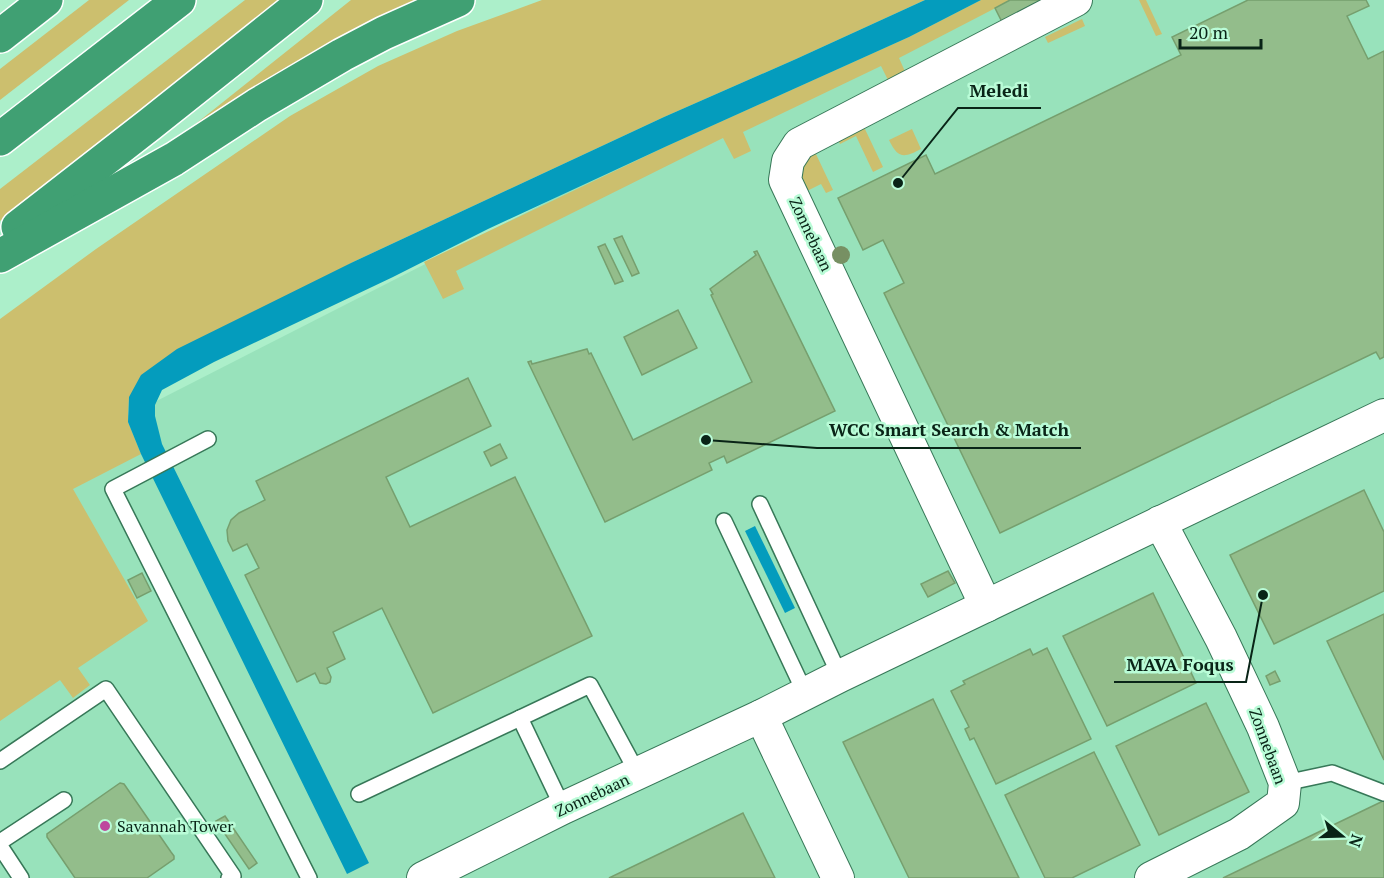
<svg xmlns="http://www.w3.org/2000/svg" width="1384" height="878" font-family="'PT Serif',serif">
	<rect width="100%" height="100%" fill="#acefca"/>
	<!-- built -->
	<path fill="#98e2bb" d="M943,0h441v878h-1384v-376l88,-66z"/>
	<!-- green -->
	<g fill="#ccbf6e">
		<path d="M89,0h40l-129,100v-31z"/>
		<path d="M245,0h34l-166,135 -113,86v-32z"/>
		<path d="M351,0h67l-62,29 -163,97z"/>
		<path d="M542,0h383l-129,59 -132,58 -311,145 -224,135 -1,25 13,32 -68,35 75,132 -70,47 12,17 -17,13 -13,-18 -60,41v-402l96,-70 194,-133 88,-50 79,-35z"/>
		<path d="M981,0h30l-112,58 8,18 -17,8 -9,-18 -138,66 8,19 -17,8 -11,-21 -267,133 8,18 -21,10 -19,-37 243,-116 242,-109z"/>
		<path d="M1139,0h7l16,34 -6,2z"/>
		<path d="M1082,19l3,7 -37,17 -3,-6z"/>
		<path d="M864,127l19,40 -10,5 -17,-36 -16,8 -2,-4z"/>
		<path d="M912,129l9,20c-17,9 -23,10 -32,-9z"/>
		<path d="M815,152l18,38 -7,3 -5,-9 -16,8 -4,-20 4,-14z"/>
	</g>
	<!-- water -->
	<g fill="#049cbd">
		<path d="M925,0h56l-72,37 -242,109 -179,83 -95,48 -179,85 -52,28 -7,15v11l7,28 207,419 -22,11 -206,-420 -13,-32 1,-25 12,-22 36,-26 176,-87 311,-145 132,-58z"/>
		<path d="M755,526l40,82 -10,5 -40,-82z"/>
	</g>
	<!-- building -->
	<g fill="#93bd8b" stroke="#769f6e" stroke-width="1.5">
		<path d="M1010,0h45l-51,26 -9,-18z"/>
		<path d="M1248,0h118l3,6 -22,10 21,43 16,-8v306l-4,2 -4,-7 -376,181 -116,-240 20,-10 -21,-43 -20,10 -25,-52 88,-43 9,19 246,-119 -9,-18z"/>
		<path d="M622,236l17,37 -7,3 -18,-37z"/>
		<path d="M605,244l18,37 -8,3 -17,-37z"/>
		<path d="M757,251l78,160 -108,52 -3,-7 -15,7 3,7 -107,52 -77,-160 3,-1 1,3 55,-15 2,5 2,-1 42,87 119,-58 -41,-87 2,-1 -3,-5 46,-34 -2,-3z"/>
		<path d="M678,310l19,38 -55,27 -18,-38z"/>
		<path d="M468,378l23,48 -105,51 24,50 105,-50 77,159 -159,77 -51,-105 -49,24 12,27 -18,9 4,9 -1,5 -4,2 -6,-1 -5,-10 -18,9 -52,-107 14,-7 -12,-24 -14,7 -5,-10 -1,-11 4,-10 8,-7 26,-13 -9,-19z"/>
		<path d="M500,444l7,14 -16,8 -7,-14z"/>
		<path d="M1364,490l20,42v59l-110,53 -44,-89z"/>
		<path d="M948,571l7,12 -27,14 -7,-13z"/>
		<path d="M142,573l9,18 -14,7 -9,-18z"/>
		<path d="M1153,593l43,90 -89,43 -44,-90z"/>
		<path d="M1384,614v146l-57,-119z"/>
		<path d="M1047,648l44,91 -95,45 -22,-46 -4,2 -5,-11 4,-2 -18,-36 14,-7 -2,-3 67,-32 3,6z"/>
		<path d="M1275,671l5,10 -10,4 -4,-9z"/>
		<path d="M933,699l86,179h-110l-66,-136z"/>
		<path d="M1206,703l43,89 -90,43 -43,-89z"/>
		<path d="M1094,752l46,93 -68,33h-27l-40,-83z"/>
		<path d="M120,783l4,1 47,68 3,4v3l-27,19h-72l-28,-41v-3z"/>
		<path d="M1384,800v78h-161l158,-76z"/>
		<path d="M743,813l32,65h-166l52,-25z"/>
		<path d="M225,816l32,47 -8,6 -33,-48z"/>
	</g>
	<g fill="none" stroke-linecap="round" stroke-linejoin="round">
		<!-- lane casing -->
		<g stroke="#377858" stroke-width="18">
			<g id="lane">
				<path d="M208,439l-95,50 196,389"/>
				<path d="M760,504l80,172"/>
				<path d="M724,521l81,172"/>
				<path d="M520,718l43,90"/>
				<path d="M0,761l106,-72 127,187 -4,2"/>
				<path d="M1285,783l47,-10 52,20"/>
				<path d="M359,794l231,-109 48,89"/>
				<path d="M0,842l64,-42"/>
				<path d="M0,846l21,32"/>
			</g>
		</g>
		<!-- street casing -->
		<g stroke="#377858" stroke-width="34">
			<g id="street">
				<path d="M986,606l-201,-426 3,-19 11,-17 277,-144"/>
				<path d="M761,716l77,162"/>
				<path d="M423,878l140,-70 198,-92 79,-40 544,-261"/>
				<path d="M1151,878l88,-44 44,-31 2,-20 -22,-56 -42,-89 -61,-116"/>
			</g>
		</g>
		<!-- highway casing -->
		<g stroke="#fff" stroke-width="36">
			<g id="highway">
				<path d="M0,36l46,-36"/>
				<path d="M0,139l179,-139"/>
				<path d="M18,227l131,-102 157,-125"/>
				<path d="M0,256l174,-97 83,-54 85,-50 42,-22 74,-33"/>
			</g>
		</g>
		<!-- lane -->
		<use href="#lane" stroke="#fff" stroke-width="15"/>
		<!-- street -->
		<use href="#street" stroke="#fff" stroke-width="32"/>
		<!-- highway -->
		<use href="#highway" stroke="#40a073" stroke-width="33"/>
	</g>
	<!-- trees -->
	<circle fill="#779063" cx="841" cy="255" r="9"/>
	<!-- markers -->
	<circle fill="#be479d" stroke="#b9fcd7" stroke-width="2" cx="105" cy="826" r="6"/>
	<g text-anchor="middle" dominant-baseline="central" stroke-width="5" stroke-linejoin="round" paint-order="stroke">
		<!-- street labels -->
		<g font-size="16" fill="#092417" stroke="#b9fcd7">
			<text transform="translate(811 234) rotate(65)">Zonnebaan</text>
			<text transform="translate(1268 746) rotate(70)">Zonnebaan</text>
			<text transform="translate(592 795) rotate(-25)">Zonnebaan</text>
		</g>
		<!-- poi labels -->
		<g font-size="16" fill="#092417" stroke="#b9fcd7" text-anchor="start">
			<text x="117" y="826">Savannah Tower</text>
		</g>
	</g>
	<!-- callouts -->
	<path fill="none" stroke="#092417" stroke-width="2" d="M898 183L958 108H1041M706 440L817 448H1081M1263 595L1246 682H1114"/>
	<g fill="#092417" stroke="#b9fcd7" stroke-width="2">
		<circle cx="898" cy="183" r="6"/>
		<circle cx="706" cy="440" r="6"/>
		<circle cx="1263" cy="595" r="6"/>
	</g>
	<g font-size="18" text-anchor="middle" font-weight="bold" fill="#092417" stroke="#b9fcd7" stroke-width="5" stroke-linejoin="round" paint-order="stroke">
		<text x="999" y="97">Meledi</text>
		<text x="949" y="436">WCC Smart Search &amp; Match</text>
		<text x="1180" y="671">MAVA Foqus</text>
	</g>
	<!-- north arrow -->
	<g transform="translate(1342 836) rotate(109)" stroke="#b9fcd7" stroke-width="4.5" paint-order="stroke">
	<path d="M0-4.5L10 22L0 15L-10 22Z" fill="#092417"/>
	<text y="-9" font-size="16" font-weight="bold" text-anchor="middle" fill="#092417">N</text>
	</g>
	<!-- scale -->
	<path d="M1180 39v9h81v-9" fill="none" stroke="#092417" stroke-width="3"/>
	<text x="1189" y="39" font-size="18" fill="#092417" stroke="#b9fcd7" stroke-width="4.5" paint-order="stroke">20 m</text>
</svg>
